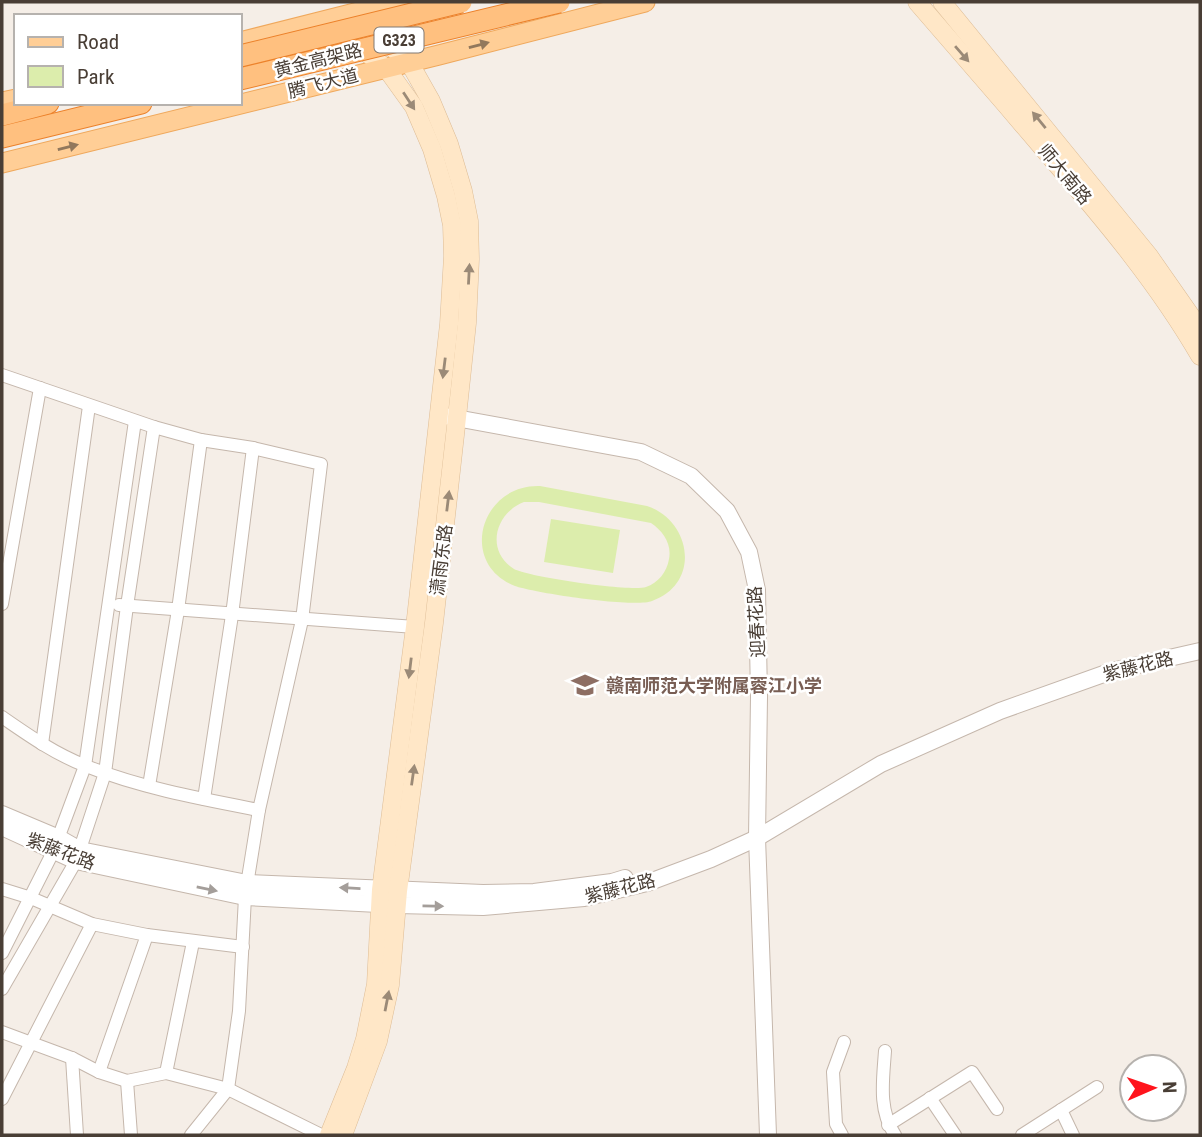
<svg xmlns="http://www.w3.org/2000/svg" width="1202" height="1137" font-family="'Roboto Condensed','Noto Sans SC',sans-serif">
	<rect width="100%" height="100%" fill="#f5eee7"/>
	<!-- green -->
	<g fill="#dcedac" fill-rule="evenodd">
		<path d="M540,486l107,20c45,15 54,78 5,95 -18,7 -117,-8 -137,-15 -57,-22 -35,-102 25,-100zM524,502h15l112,21c12,8 21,21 18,36 -2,13 -11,24 -23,28 -15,5 -117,-10 -132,-18 -29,-18 -19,-56 10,-67z"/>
		<path d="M551,519l69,11 -7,43 -69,-11z"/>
	</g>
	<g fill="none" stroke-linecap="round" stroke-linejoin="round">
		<!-- minor casing -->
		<g stroke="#c5b7ac" stroke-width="14">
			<g id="minor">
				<path d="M2,375l152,52 47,13 52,8 68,16 -19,156 -43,190 -14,87 -6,114 -11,78 -37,46"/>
				<path d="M2,604l38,-216"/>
				<path d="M119,605l296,22"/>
				<path d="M2,717c26,18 53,37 84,49 55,22 116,33 173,44"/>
				<path d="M42,744l47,-338"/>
				<path d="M149,786l29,-176 23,-170"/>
				<path d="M204,799l28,-184 21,-167"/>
				<path d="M2,889l29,9 61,26 55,11 96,12"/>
				<path d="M2,953l51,-101 32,-86 50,-345"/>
				<path d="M2,989l74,-128 29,-88 22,-167 27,-179"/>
				<path d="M2,1032l70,26 27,14 28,9 39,-8 62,16 93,46"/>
				<path d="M885,1051c-2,29 -7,59 10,84"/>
				<path d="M72,1058l5,77"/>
				<path d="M99,1072l48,-137"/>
				<path d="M166,1073l27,-131"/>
				<path d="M127,1081l4,54"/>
				<path d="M930,1098l25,37"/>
				<path d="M2,1099l90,-175"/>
				<path d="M1061,1110l12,25"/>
				<path d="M888,1125l84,-53 25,37"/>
				<path d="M842,1135l-6,-11 -3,-52 11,-30"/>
				<path d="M1022,1135l75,-48"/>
			</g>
		</g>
		<!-- tertiary casing -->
		<g stroke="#c5b7ac" stroke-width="18">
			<g id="tertiary">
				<path d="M445,416l196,36 50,24 36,35 22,41 8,38 2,107 -2,141 11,297"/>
				<path d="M2,814l57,24 21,12 167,33 236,10 51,-1 78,-10 13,-4"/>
				<path d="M2,827l74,34 169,36 152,8 86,2 101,-9 63,-15 64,-24 46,-21 124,-74 119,-53 112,-40 88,-20"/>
			</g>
		</g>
		<!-- secondary casing -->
		<g stroke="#ddbc95" stroke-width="19">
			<g id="secondary">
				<path d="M917,2c46,53 91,105 136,158 53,62 106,125 147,196"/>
				<path d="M942,2l207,254 51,73"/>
				<path d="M329,1135l27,-67 9,-29 11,-55 5,-94 34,-263 34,-303 4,-68 -1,-31 -6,-29 -14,-47 -18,-42 -28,-39 -31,-24"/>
				<path d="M343,1135l35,-94 12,-56 8,-94 36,-268 23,-206 10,-94 3,-64 -1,-38 -6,-30 -14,-47 -18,-43 -22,-39 -52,-44"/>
			</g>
		</g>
		<!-- primary casing -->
		<g stroke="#efa85c" stroke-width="21">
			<g id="primary">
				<path d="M240,42l158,-40"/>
				<path d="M2,102l14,-3"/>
				<path d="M2,163l437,-108 206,-53"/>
			</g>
		</g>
		<!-- trunk casing -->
		<g stroke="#ec812a" stroke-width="23">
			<g id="trunk">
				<path d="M2,115l46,-12"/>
				<path d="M2,137l139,-34"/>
			</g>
		</g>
		<!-- minor -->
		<use href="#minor" stroke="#fff" stroke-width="12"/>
		<!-- tertiary -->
		<use href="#tertiary" stroke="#fff" stroke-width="16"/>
		<!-- secondary -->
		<use href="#secondary" stroke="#ffe7c7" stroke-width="18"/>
		<!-- primary -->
		<use href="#primary" stroke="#ffce96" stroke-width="19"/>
		<!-- trunk -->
		<use href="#trunk" stroke="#ffc07f" stroke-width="21"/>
		<!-- trunk-bridge casing -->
		<g stroke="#ec812a" stroke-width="23" stroke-linecap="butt">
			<g id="trunk-bridge">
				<path d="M240,56l221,-54"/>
				<path d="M240,79l319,-77"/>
			</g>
		</g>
		<!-- trunk-bridge -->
		<use href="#trunk-bridge" stroke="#ffc07f" stroke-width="21"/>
	</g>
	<!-- one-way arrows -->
	<defs><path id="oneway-solid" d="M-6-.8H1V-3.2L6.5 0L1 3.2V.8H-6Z" transform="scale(1.75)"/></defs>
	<g fill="#92785c">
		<use href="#oneway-solid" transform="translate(479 45) rotate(-15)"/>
		<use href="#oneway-solid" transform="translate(68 147) rotate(-14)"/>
	</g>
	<g fill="#9b8a77">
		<use href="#oneway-solid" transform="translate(962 54) rotate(49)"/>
		<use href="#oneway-solid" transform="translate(409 101) rotate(57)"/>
		<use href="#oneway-solid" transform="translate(1039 120) rotate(-129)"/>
		<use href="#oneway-solid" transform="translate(469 274) rotate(-87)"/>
		<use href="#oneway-solid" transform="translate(444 368) rotate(97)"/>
		<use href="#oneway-solid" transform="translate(448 501) rotate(-83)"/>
		<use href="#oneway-solid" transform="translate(410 668) rotate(97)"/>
		<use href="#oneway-solid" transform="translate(413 775) rotate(-82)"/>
		<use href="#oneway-solid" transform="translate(387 1001) rotate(-79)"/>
	</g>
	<g fill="#a49e9a">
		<use href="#oneway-solid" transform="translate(350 888) rotate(-177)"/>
		<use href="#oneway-solid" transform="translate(207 889) rotate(11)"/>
		<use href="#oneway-solid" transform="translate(433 906) rotate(1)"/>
	</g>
	<!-- icons -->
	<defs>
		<g id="school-bare" transform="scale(2.1)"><path d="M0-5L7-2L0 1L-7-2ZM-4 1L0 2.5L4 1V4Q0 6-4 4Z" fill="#8d6e63" stroke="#fff" stroke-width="2.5" paint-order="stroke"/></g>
	</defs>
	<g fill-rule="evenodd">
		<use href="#school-bare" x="585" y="685"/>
	</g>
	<g text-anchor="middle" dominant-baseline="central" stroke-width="5" stroke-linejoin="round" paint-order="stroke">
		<!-- shield labels -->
		<rect fill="#fff" stroke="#807872" stroke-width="2" x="374.5" y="27.5" width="49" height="25" rx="5"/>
		<g font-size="16" font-weight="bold" fill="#493e35">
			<text x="399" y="40">G323</text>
		</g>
		<!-- street labels -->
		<g font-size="18" fill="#493e35" stroke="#fff">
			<text transform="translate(318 60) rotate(-14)">黄金高架路</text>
			<text transform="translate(323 83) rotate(-14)">腾飞大道</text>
			<text transform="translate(1065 174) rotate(50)">师大南路</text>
			<text transform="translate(441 560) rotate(-83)">潇雨东路</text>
			<text transform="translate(756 622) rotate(-93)">迎春花路</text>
			<text transform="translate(1138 666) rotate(-14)">紫藤花路</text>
			<text transform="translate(61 851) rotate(21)">紫藤花路</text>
			<text transform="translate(620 888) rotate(-14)">紫藤花路</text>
		</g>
		<!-- education labels -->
		<g font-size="18" font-weight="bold" fill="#785e54" stroke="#fff" text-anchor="start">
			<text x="606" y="685">赣南师范大学附属蓉江小学</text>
		</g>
	</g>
	<!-- border -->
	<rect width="1202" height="1137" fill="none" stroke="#493e35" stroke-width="7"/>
	<!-- legend -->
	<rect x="14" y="14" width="228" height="91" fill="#ffffff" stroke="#b6b2ae" stroke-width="2"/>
	<rect x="28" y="37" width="35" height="10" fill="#ffce96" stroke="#b6b2ae" stroke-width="2"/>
	<text x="77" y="49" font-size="21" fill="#493e35">Road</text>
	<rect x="28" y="66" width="35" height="21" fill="#dcedac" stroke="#b6b2ae" stroke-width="2"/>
	<text x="77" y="84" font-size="21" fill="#493e35">Park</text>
	<!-- north arrow -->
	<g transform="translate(1153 1088) rotate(88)"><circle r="33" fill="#ffffff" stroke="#b6b2ae" stroke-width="2"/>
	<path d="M0-5L12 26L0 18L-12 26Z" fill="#ff141c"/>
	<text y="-10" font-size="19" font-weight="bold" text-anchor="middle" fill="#493e35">N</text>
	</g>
</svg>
